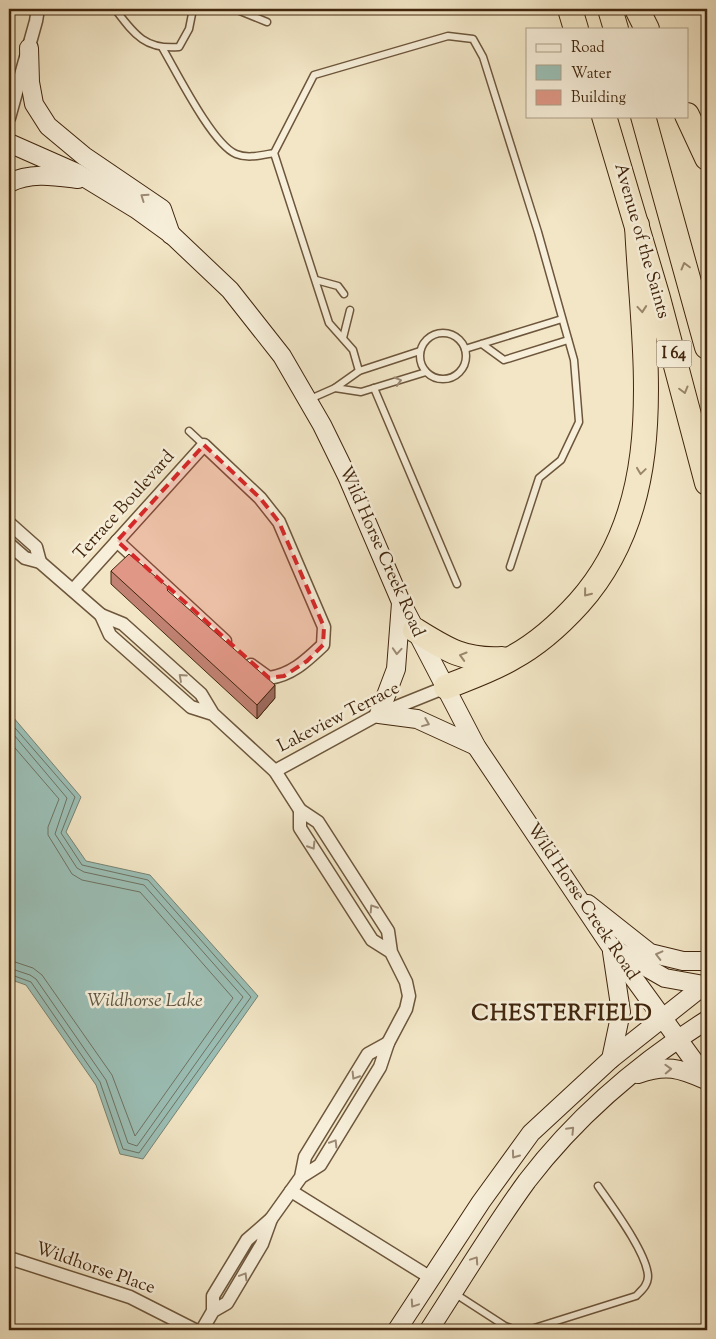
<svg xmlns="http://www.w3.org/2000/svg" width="716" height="1339" font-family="'Sorts Mill Goudy',serif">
	<rect width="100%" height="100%" fill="#f2e6c6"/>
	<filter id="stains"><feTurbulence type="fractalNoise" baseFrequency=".004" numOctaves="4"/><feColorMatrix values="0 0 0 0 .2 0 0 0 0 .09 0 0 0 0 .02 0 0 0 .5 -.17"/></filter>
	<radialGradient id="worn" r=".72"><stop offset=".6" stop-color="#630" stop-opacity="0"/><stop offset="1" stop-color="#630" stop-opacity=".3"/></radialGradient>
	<!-- water -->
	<path fill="#9bbfb6" stroke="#778272" d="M9,716l4,1 68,80 -15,35 20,29 64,14 108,121 -115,163 -23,-5 -24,-69 -70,-100 -17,-6z"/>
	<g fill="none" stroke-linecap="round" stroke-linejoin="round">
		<!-- shore -->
		<g stroke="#6e7262" stroke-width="1">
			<path d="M9,721l66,76 -14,36 21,32 66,15 103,117 -112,156 -16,-4 -23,-67 -69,-100 -22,-8"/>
			<path d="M9,729l58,69 -12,36 22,34 7,4 60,13 99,112 -106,149 -9,-3 -22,-63 -70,-101 -6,-4 -21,-7"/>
			<path d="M9,741l50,58 -11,28v8l24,39 10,6 58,12 93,106 -98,138 -23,-61 -70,-100 -9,-7 -24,-8"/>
		</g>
		<!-- lane casing -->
		<g stroke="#6d563b" stroke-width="9">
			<g id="lane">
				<path d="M115,9c19,25 30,41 64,38l10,-18 4,-20"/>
				<path d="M235,9l32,13"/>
				<path d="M163,49c14,24 50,96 73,105 12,5 26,1 38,-1l40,-78 134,-39 25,3 10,18 55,175 36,128 5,62 -18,38 -22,18 -29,89"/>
				<path d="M274,153l55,170 24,27 6,21"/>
				<path d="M316,280l22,6 6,8"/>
				<circle cx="443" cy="356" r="23"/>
				<path d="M343,338l7,-28"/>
				<path d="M482,344l22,16 64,-20"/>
				<path d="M465,349l97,-30"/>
				<path d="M335,388l26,4 65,-20"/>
				<path d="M374,388l83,196"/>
				<path d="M310,399l25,-11 24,-17 61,-20"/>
				<path d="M189,431l15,14"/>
				<path d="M454,1293l51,33 11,4"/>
				<path d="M528,1330l108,-34c6,-6 12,-11 12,-20 -1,-23 -37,-71 -50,-90"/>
			</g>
		</g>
		<!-- street casing -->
		<g stroke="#6d563b" stroke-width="15">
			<g id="street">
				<path d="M9,118l27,-97 2,-12"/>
				<path d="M9,523l27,24 4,15"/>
				<path d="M117,541l108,100"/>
				<path d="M9,544l16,14 15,4 61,53"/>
				<path d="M73,590l131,-145 56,53 19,24 45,105 -1,18c-16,15 -31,30 -54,33l-18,-13"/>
				<path d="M213,714l-22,-7 -81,-72 -9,-20 22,9 78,70 12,20 62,57 25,39"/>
				<path d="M275,771l104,-57 67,-27"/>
				<path d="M388,1043l18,-34 3,-13 -3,-14 -15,-30 -3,-21 -70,-109 -18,-12v18l72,112 19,12"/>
				<path d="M291,1191l140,87"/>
				<path d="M271,1219l30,-42 19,-12 60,-98 8,-24 -20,11 -63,103 -4,20"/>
				<path d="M9,1258l121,39 65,33"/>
				<path d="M202,1330l11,-19v-15l34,-56 24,-21 -9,25 -35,59 -14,8"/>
			</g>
		</g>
		<!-- secondary casing -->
		<g stroke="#41260d" stroke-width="20">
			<g id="secondary">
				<path d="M29,48l1,34 4,22 14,22 36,30 78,53 9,26"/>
				<path d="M9,143l68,30 59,36 36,26 58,55 52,66 40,69 25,51 54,126 75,144 135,201 96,132"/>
				<path d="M9,183c22,-11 45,-7 69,-4"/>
				<path d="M401,603l-5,66 -17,45 38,5 59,27"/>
				<path d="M588,904l62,49 33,8h24"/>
				<path d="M618,951l47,27 39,7"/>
				<path d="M611,1059l10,-47 -9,-60"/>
				<path d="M638,1074c28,-10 41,-6 68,6"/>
				<path d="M397,1330l84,-128 50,-69 80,-74 96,-76"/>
				<path d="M429,1330c32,-49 63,-101 98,-149 49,-64 112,-118 180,-161"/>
			</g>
		</g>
		<!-- highway casing -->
		<g stroke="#41260d" stroke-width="26">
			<g id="highway">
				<path d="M570,9l6,20"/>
				<path d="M610,9l6,20"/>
				<path d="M637,9l10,20"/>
				<path d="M687,115l20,43"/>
				<path d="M604,116l54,182 49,185"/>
				<path d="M643,116l64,231"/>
				<path d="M415,630c32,20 49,31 87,29"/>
				<path d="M446,687c22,-9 46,-17 66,-29 26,-14 48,-34 67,-55 93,-104 64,-250 58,-378"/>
			</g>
		</g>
		<!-- lane -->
		<use href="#lane" stroke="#f7efda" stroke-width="6"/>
		<!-- street -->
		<use href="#street" stroke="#f7efda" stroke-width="12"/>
		<!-- secondary -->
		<use href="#secondary" stroke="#f7efda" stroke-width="18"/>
		<!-- highway -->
		<use href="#highway" stroke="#f2e6c6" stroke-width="24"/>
	</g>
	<!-- wall -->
	<path fill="#c18273" stroke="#41260d" d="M111,571l58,21 106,106 -18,21 -146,-135z"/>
	<!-- shaded-wall -->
	<path fill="#9d6a5e" stroke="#41260d" d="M275,685v13l-18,21v-14z"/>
	<!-- building -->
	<path fill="#e09786" stroke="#41260d" d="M129,554l40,34 -2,2 108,95 -18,20 -146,-134z"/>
	<!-- one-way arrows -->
	<defs><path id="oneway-chevron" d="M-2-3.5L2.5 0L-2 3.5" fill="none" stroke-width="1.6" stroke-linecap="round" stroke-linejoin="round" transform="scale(1.25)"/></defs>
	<g stroke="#9c8a74">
		<use href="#oneway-chevron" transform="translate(144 197) rotate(-145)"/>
		<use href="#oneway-chevron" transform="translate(398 381) rotate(-17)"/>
		<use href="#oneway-chevron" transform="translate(397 651) rotate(94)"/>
		<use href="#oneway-chevron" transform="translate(182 677) rotate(-138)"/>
		<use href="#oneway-chevron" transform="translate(426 723) rotate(22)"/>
		<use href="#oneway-chevron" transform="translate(312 846) rotate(58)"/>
		<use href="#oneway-chevron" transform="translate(373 908) rotate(-123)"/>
		<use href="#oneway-chevron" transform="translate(659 955) rotate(-166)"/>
		<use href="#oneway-chevron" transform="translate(668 1069) rotate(-2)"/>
		<use href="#oneway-chevron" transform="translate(355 1076) rotate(122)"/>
		<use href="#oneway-chevron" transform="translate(571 1130) rotate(-46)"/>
		<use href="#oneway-chevron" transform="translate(334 1143) rotate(-58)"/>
		<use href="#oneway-chevron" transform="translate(515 1155) rotate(126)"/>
		<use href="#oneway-chevron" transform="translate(475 1260) rotate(-56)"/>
		<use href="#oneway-chevron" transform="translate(244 1276) rotate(-59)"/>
		<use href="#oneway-chevron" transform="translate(414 1304) rotate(124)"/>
	</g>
	<g stroke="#9a866a">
		<use href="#oneway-chevron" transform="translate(685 266) rotate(-105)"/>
		<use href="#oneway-chevron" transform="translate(642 309) rotate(85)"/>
		<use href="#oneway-chevron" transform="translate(684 390) rotate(75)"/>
		<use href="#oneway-chevron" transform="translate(641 471) rotate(98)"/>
		<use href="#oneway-chevron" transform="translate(587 593) rotate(129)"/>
		<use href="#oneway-chevron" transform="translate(463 656) rotate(-164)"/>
	</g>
	<!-- marked area -->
	<path fill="#d62828" fill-opacity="0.2" stroke="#d62828" stroke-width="4" stroke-dasharray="10 6" stroke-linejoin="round" d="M204,445l56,53 19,24 45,105 -1,18 -16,16 -23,15 -15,2 -152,-137z"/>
	<g text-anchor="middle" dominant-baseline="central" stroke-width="5" stroke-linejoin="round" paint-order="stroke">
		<!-- shield labels -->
		<rect fill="#f7efda" stroke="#78624a" stroke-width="1" x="656.5" y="340.5" width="35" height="27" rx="4"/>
		<g font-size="16" font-weight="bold" fill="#41260d">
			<text x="674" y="354">I 64</text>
		</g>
		<!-- street labels -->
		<g font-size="18" fill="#41260d" stroke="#f7efda">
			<text transform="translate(641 241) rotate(74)">Avenue of the Saints</text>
			<text transform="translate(125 506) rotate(-48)">Terrace Boulevard</text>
			<text transform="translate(381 552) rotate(66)">Wild Horse Creek Road</text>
			<text transform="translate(339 718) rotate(-27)">Lakeview Terrace</text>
			<text transform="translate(582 902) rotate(56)">Wild Horse Creek Road</text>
			<text transform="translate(95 1269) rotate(19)">Wildhorse Place</text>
		</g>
		<!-- water labels -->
		<g font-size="19" font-style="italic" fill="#5c5440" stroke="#f7efda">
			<text x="145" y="1001">Wildhorse Lake</text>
		</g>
		<!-- district labels -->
		<g font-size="22" font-weight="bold" letter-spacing="1" fill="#41260d" stroke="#f7efda">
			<text x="562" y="1015">CHESTERFIELD</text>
		</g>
	</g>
	<!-- margin -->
	<rect width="716" height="1339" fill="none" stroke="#f2e6c6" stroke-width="30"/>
	<rect x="10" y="10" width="696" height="1319" fill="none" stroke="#41260d" stroke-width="2.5"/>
	<rect x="15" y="15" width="686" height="1309" fill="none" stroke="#41260d"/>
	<!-- legend -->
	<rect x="526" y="28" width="162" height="90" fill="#f7efda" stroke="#ae9f88"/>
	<rect x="536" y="44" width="25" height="8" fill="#f7efda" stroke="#ae9f88"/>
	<text x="571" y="52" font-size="15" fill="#41260d">Road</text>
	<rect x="536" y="65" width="25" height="15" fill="#9bbfb6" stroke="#ae9f88"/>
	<text x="571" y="78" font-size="15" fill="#41260d">Water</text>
	<rect x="536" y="90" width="25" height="15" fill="#e09786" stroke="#ae9f88"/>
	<text x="571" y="102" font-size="15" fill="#41260d">Building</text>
	<rect width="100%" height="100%" filter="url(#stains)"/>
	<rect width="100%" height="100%" fill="url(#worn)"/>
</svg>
